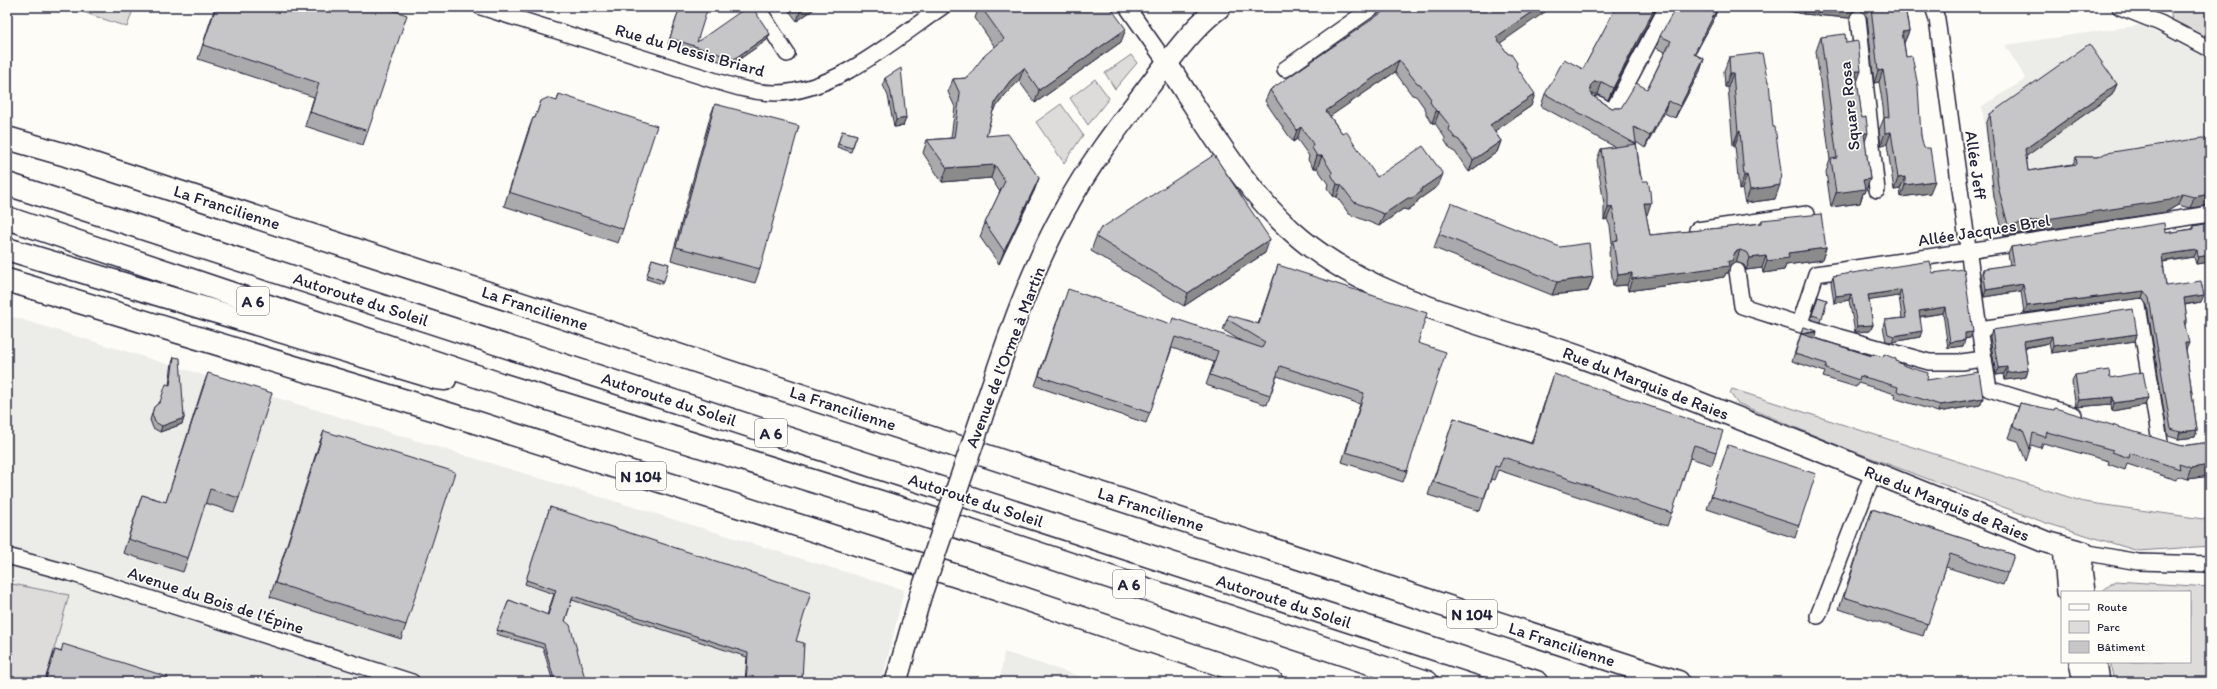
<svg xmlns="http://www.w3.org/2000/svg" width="2217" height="689" font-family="Itim,sans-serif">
	<rect width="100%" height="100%" fill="#fdfcf7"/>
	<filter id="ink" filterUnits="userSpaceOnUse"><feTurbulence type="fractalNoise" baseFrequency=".025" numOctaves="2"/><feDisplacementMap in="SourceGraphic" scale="8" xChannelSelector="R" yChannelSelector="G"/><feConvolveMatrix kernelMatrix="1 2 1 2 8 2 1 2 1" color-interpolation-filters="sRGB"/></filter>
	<g filter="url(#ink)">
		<!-- built -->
		<g fill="#ecece9">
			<path d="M2141,25l69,34v143l-32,3 -98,19 1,6 -53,8 -1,-11 -33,-30 -12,-91 44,-27 -21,-34z"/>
			<path d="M7,315l897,275 -22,92h-875z"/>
			<path d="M1004,652l94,30h-98z"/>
		</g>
		<!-- green -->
		<g fill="#dddcdb" stroke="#807f8b">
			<path d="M68,7h66l-7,20z"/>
			<path d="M2170,7h40v42l-37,-19z"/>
			<path d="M1131,55l6,8 -22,26 -10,-16z"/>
			<path d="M1095,79l14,19 -21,27 -18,-27z"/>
			<path d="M1061,104l22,31 -19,28 -28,-41z"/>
			<path d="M1732,389l352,113 126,18v26l-72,5 -92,-28 -204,-76 -105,-44 -7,-10z"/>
			<path d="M2115,581l95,6v95h-96l-4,-20h80v-70h-89z"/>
			<path d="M7,583l62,12 -24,87h-38z"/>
		</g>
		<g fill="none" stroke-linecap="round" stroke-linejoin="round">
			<!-- street casing -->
			<g stroke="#22223b" stroke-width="18">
				<g id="street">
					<path d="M481,7l235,74c19,6 39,12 60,12 60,-1 119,-54 166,-86"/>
					<path d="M757,7l30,47"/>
					<path d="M1127,7l40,57"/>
					<path d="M1933,7l4,12 42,310"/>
					<path d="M2120,7l40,16 50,26"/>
					<path d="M1858,18l19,172"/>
					<path d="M1285,69l88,-62"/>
					<path d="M1598,104l14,8 55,-105"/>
					<path d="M1697,230l110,-16"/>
					<path d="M1737,271l5,35 97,31 90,25h32l23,-3"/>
					<path d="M1800,323l16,-49 394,-60"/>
					<path d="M2074,415l-85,-26 -10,-60 159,-23 22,136"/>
					<path d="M2083,552l55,10 72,2"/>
					<path d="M7,556l63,17 342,109"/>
					<path d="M1818,616l55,-143"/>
				</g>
			</g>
			<!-- secondary casing -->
			<g stroke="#22223b" stroke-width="24">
				<g id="secondary">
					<path d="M1167,64c41,61 77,128 134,175 79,66 198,87 293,123 151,57 300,119 449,179l40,11 -2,17 3,23"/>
					<path d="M981,419c24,-71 47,-143 83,-208 25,-47 57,-88 89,-130 21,-26 40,-54 67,-74"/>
					<path d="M2064,548l4,44"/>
					<path d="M2080,662l4,20"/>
					<path d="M2096,662l3,20"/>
					<path d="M896,682l25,-88"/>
				</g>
			</g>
			<!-- highway casing -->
			<g stroke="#22223b" stroke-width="25">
				<g id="highway">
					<path d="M7,138l59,17 1612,527"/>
					<path d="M7,184l1529,498"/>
					<path d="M7,218l493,166 416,129 511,169"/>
					<path d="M7,249l429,129 9,1"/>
					<path d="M7,280l468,142 491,157 306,103"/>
				</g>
			</g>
			<!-- street -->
			<use href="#street" stroke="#fdfcf7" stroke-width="15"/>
			<!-- secondary -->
			<use href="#secondary" stroke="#fdfcf7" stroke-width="21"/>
			<!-- highway -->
			<use href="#highway" stroke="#fdfcf7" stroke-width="22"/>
			<!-- secondary-bridge casing -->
			<g stroke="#22223b" stroke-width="24" stroke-linecap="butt">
				<path id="secondary-bridge" d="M921,594l60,-175"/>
			</g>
			<!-- secondary-bridge -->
			<use href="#secondary-bridge" stroke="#fdfcf7" stroke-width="21"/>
		</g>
		<!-- wall -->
		<g fill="#aaaaac" stroke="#22223b">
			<path d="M215,7h168l-15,124 -5,14 -58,-19 9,-29 -116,-38z"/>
			<path d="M552,7h6v2z"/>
			<path d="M680,7l17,35 73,-8 -3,6 -36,25 -63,-21z"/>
			<path d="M786,7h31l-20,14z"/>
			<path d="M979,7h131l11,35 -86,61 -16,-22 -14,14 -12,16 -7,25 53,42 -5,13 -35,73 -19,-27 5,-14 15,-31 -9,-14 -49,4 -19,-29 4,-13 24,-2 4,-31 -7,-15 5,-13 14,-1 28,-31 -20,-29z"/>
			<path d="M1609,7h48l-49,93 -10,-6h-7v1l21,13h9l26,-19 18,-37 -9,-4 4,-12 58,-29 -4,12 -19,35 9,5 -4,12 -25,47 -11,-5 -19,35 -9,-6 10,73 4,20 80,-8 30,-4 2,-3 64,28 -4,12 -36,5 -2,5 -21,3 -1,-5 -16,2 -2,-5 -8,-3 -5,2 -3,9h-2l-2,4 -96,14 -1,-6 -14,1 -4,-33 3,-11 -2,-16 -3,-7 -3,1v-16l-7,-44 4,-11 14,-2 -74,-41 4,-12 38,-25 32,-59z"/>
			<path d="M1770,7h135l4,24 -5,12 2,14 15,79 9,57 -29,4 -1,-8 -6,1 -7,-46 -6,1 -2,-15 5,-12 -1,-11 -4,-25 -5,1 -7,-66 -6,-7 -8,1 -4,7 -46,-4z"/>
			<path d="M1413,10l87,33 16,23 15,40 -37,25 7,10 -4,11 -28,20 -14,-20 -4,-2 -6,-9v-3l-10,-15h-3l-6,-9v-4l-10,-14 -4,-1 -17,-23 -65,44 12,17 35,44 61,9 -20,14 -2,4 -8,6 -5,-1 -24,17 -30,-12 -12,-17 -4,-1 -6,-8 1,-4 -11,-16h-4l-5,-8 1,-4 -12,-17 -4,3 -28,-41 5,-11z"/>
			<path d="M1821,37l25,6 11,39 13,97 -5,14h-2l-3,10 -29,4 -5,-35 4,-12 -14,-109z"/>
			<path d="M1729,57l46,142 -30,4 -3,-14 -3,1 -4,-45h-2l-5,-58h-3l-1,-16z"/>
			<path d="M885,78l21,40 -3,8 -9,1 -6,-31 -5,-11z"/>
			<path d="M2117,84l-5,11 -86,61 2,15 45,-7 3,-7h22l112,-18v64l-5,3 -15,2 -12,-3 -12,7 -162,24 -10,-39 -8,-72 4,-11z"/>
			<path d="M559,94l64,135 -5,14 -114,-37 24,-75 5,-13h2l6,-17h16z"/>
			<path d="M715,104l45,165 -5,14 -84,-23 39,-143z"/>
			<path d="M842,131l15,4 -6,17 -14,-5z"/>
			<path d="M2210,223v39l-14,2 -2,-7 -31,5 3,24 35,16 -16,3 2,15 -2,5 1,25 11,80 -2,7 -17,2 -10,-3 -21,-131 -5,-7 -118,15 -3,-22 -37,6 -3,-21 2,-7 27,-4 -2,-11 3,-7 154,-14 27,-4 2,-3z"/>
			<path d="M1439,234l154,43 -5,14 -36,4 -118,-47z"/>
			<path d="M1096,237l169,16 -81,53 -93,-55z"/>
			<path d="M652,259l17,5 -7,20 -16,-5z"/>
			<path d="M1278,265l140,78 -11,128 -4,11 -61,-20 18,-58 -83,-28 -10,29 -61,-20 8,-23 -42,-14 -26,75 -111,-37 29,-86 107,24 70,17 -18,-11 4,-11 31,5z"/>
			<path d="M1933,273l37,65 -5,1 -2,7 -15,2 -5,-35 -23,4v20l-28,5 -6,-1 -3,-14 2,-7 17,-2 -3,-22 -30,4 4,25 -3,6 -15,1 -6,-32 -15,3 -3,-21 2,-6z"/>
			<path d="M1818,297l9,3 -7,22 -9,-3z"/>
			<path d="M1803,327l14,4 -2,7 57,18 1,-2 23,7 31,19 56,18 -3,7 -42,7 -44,-14 1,-4 -16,-5 -21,-6 -2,4 -33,-10 2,-5 -33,-11z"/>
			<path d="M1992,330l145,4 -2,7 -84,12 -2,-10 -24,5 3,22 -2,7 -21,3 -1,-6 -8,1 -6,-38z"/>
			<path d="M174,357l10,61 -2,6 -22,8 -7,-4 -3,-8 4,-13 6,-5 9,-17 3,-22z"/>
			<path d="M208,373l31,125 -5,14 -29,-9 -17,55 -5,14 -60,-19 19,-58 24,7 37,-116z"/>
			<path d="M1554,374l162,78 -4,13 -22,-7 -23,68 -169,-56 -4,10 -3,-1 -11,32 -52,-16 26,-77 77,25z"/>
			<path d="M2075,375l35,3 35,27 -33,6 -1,-7 -35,3 -4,-25z"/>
			<path d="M2020,403l162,43 28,-4v35v-1l-23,3 -10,-3 -1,4 -49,-16 -2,6 -17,-6 1,-3 -66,-18 -2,5 -10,-3 -1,4 -4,12 -8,-20 -10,-3z"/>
			<path d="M324,431l82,194 -5,14 -131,-42 49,-153z"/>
			<path d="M1728,445l71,80 -4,13 -88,-29z"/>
			<path d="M550,507l246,134 6,38 22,3h-79l2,-25 -175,-57 -7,21 21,61h-33l-10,-34 -47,-14 13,-34 38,15 7,-21 -29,-10z"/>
			<path d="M1872,509l142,46 -11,30 -57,-18 -23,69 -84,-27z"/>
			<path d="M55,650l112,32h-123z"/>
		</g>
		<!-- shaded-wall -->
		<g fill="#8b8b8c" stroke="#22223b">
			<path d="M804,7h13l-20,14 4,-12z"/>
			<path d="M1540,7h12l-60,42 4,-12z"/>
			<path d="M1655,7h2l-49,93 5,-12z"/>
			<path d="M1718,7l-4,12 -25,47 5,-12z"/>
			<path d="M1805,7h57l-1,3 -8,1 -4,7 -46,-4z"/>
			<path d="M1126,29l-5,13 -86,61 4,-13z"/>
			<path d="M1909,31l-5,12 -6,1 4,-12z"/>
			<path d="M770,34l-3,6 -36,25 3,-6z"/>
			<path d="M1704,59l-4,12 -25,47 5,-12z"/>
			<path d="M1399,60l-4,12 -73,50 4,-11z"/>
			<path d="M1024,68l-5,13 -14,14 -14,19 5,-14 14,-19z"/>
			<path d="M1883,70l-4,12 -5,1 4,-12z"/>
			<path d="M1856,71h5l-5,14z"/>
			<path d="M1730,73h3l-5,14h-3z"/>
			<path d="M1594,82h8l-4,12h-8v-8z"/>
			<path d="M2117,84l-5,11 -91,65 4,-11z"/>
			<path d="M1535,94l-4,12 -45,31 4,-12z"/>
			<path d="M1668,101l-4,12 -19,35 5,-12z"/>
			<path d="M1436,111l3,1 -4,11h-3z"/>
			<path d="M906,118l-3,8 -9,1 2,-7z"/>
			<path d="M1301,127l-4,12 -4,3 4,-12z"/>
			<path d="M1740,131l-5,14h-2l5,-13z"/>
			<path d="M1891,132l-4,12 -6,1 4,-12z"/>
			<path d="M1864,133h4l-5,14z"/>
			<path d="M1501,141l-4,11 -28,20 4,-12z"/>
			<path d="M1317,156h5l-5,12h-4z"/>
			<path d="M995,165l-4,13 -49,4 5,-14z"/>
			<path d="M1443,174l-5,12 -20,14 -2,4 -8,6 -5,-1 -24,17 5,-12z"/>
			<path d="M1747,175l-5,14 -3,1 5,-14z"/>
			<path d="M1905,177l-5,12 -6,1 4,-12z"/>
			<path d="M1039,178l-5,13 -35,73 5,-13z"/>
			<path d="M1870,179l-5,14h-2l-3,10 -29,4 5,-14 27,-13z"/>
			<path d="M1935,181l-5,12 -29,4 4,-12z"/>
			<path d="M1337,184l4,1 -4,12 -4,-1z"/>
			<path d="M1780,185l-5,14 -30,4 5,-13z"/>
			<path d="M2182,194l-4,11 -12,7 -162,24 4,-11z"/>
			<path d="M2210,194v9l-5,3 -15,2 4,-11z"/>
			<path d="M1644,203h7l-4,12h-7z"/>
			<path d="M1612,207l-5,12 -3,1 4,-12z"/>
			<path d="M1270,239l-5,14 -81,53 4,-13z"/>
			<path d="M1826,248l-4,12 -36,5 -2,5 -21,3 4,-12 21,-8z"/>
			<path d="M1740,250l-4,12 -5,2 -3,9h-2l-2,4 -96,14 4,-12 96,-18 7,-9z"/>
			<path d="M2197,250l-3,7 -35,5 3,-7z"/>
			<path d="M2210,255v7l-14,2 2,-7z"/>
			<path d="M1766,256l-4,12 -16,2 4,-12z"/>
			<path d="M1632,273l-5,12 -14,1 5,-11z"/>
			<path d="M1593,277l-5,14 -36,4 5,-13z"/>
			<path d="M2023,284l-2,7 -37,6 2,-7z"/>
			<path d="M1901,290l-2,6 -33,5 2,-6z"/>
			<path d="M2144,291l-2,7 -118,15 3,-7z"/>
			<path d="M1851,294l-2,6 -15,3 2,-7z"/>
			<path d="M2204,295l-3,7 -20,3 3,-7z"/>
			<path d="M1945,307l-2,6 -26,4 2,-6z"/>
			<path d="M1873,325l-3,6 -15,1 2,-6z"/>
			<path d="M1922,331l-2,6 -28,5 2,-6z"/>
			<path d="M1817,332l-2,7 -14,-5z"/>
			<path d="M1973,332l-3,6 -8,1 3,-6z"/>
			<path d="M2137,334l-2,7 -84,12 2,-7z"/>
			<path d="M2052,336l-3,7 -28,5 3,-7z"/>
			<path d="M1965,340l-2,6 -15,2 2,-6z"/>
			<path d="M2185,343h4l-3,7h-4z"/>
			<path d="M2007,367l-3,7 -8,1 2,-7z"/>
			<path d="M2028,370l-2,7 -21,3 2,-7z"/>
			<path d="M2113,397l-2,7 -35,3 3,-7z"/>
			<path d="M1983,398l-3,7 -42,7 2,-7z"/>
			<path d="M2148,398l-3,7 -33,6 2,-8z"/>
			<path d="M184,418l-2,6 -22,8 2,-6z"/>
			<path d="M2197,430l-2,7 -17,2 2,-7z"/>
			<path d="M2210,465v11l-23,3 4,-11z"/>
		</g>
		<!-- building -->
		<g fill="#c6c6c8" stroke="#22223b">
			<path d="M216,7h167l24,8 -39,116 -58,-19 9,-29 -116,-38z"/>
			<path d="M680,7h28l-11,35 50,-35h5l18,27 -36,25 -64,-21z"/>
			<path d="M981,7h129l16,22 -87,61 -15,-22 -14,13 -14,19 -10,36 22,-2 31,44 -35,73 -19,-28 20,-42 -10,-16 -48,3 -20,-28 27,-2 6,-44 -7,-15 14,-1 17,-22 20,-17z"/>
			<path d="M1390,7h21l2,3 4,-3h123l-44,30 12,17h3l6,9 -1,3 19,28 -45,31 11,16 -28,19 -14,-20 -4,-2 -6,-8 1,-4 -11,-14 -3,-1 -6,-9 1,-3 -11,-15 -3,-1 -18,-23 -73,51 16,22 4,-2 31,46 46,-31 20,28 -22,15v3l-9,6h-4l-24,16 -30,-12 -13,-17 -4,-1 -5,-8v-4l-10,-16h-5l-5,-8 1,-4 -12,-17 -4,3 -27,-40z"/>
			<path d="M1616,7h39l-42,81 -11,-6h-8l-4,4 1,9 21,13h9l15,-25 11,6 24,-48 -11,-5 16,-29h42l-24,47 10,5 -24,47 -12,-5 -18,35 -16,-9 6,47 3,7h5l2,10 1,12h-7l6,32 80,-8 32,-4v-3l59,-6 5,34 -38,5 1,5 -22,3 -1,-5 -16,2 -2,-5 -8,-3 -5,2 -3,9h-4l1,5 -97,13v-6l-14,2 -5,-34 5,-1 -4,-26 -2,-7 -4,1v-15l-7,-44 35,-5 -91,-50 19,-35 19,10z"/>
			<path d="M1871,7h34l4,24 -7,1 4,25 6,-1 6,30 3,50 3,12h6l5,33 -30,4v-8l-7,1 -7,-46 -6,1 -1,-15 5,-1 -2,-22 -4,-25 -5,1z"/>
			<path d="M1845,34l1,9 12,-2 3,30h-5l6,47 4,-1 2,16h-4l1,8 5,38 -7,1 2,9 -29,4 -5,-34 6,-1 -16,-121z"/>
			<path d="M2089,44l28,40 -92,65 3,22 49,-7 -1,-7h22l8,-4 96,-15 8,1v55l-16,3 -12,-3 -12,6 -162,25 -10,-39 -8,-72z"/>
			<path d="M1762,53l6,29h1l4,45h2l6,44 -1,14 -30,5 -3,-15 -3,1 -4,-45 -2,1 -5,-59h-3l-1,-16z"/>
			<path d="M901,68l5,50 -10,2 -6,-31 -5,-11z"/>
			<path d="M559,94l98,32 -34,103 -114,-37 24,-74h2l6,-17 6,-3 10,3z"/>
			<path d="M715,104l84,22 -39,143 -84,-22z"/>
			<path d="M842,131l15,4 -5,13 -14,-4z"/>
			<path d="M1214,155l56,84 -82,54 -92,-56 4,-8z"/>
			<path d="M1451,203l109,44 29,-4 4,34 -36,5 -118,-48z"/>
			<path d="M2164,223l1,10 29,-4v-3l16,-3v32l-12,2 -1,-7 -35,5 4,31 35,-5 3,14 -20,3 3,22 -3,1 5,22h-4l12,87 -17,2 -9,-3 -22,-131 -5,-7 -117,15 -4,-22 -37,6 -3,-21 31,-5 -3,-17z"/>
			<path d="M652,259l17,5 -5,17 -17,-6z"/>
			<path d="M1930,261l3,12 31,-4 9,63 -8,1v7l-15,2 -5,-35 -26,4 3,20 -28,5 -6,-2 -3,-14 21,-2 -5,-28 -33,5 5,30 -16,1 -6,-32 -15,2 -3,-20z"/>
			<path d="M1278,265l149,48 -9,30 28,9 -39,119 -61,-19 18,-59 -84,-27 -10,29 -60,-20 8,-24 -43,-14 -25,76 -111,-37 29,-87 103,35 2,-6 89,30 3,-6 -38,-23 2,-4 30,9z"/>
			<path d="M1818,297l9,3 -5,18 -10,-3z"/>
			<path d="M2133,309l4,25 -84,12 -1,-10 -28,5 4,29 -21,3v-6l-9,1 -6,-38z"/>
			<path d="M1803,327l14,4 -16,3z"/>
			<path d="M1801,334l71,22 1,-2 10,3 1,-3 12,5v2l9,5 23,7 -1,7 52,-8 4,26 -43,7 -43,-14 1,-4 -16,-5 -22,-6 -1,4 -33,-11 1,-5 -32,-10z"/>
			<path d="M174,357l6,1 4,60 -22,8 -7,-4 -3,-8 2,-7 6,-5 6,-18 4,1z"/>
			<path d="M2109,370l1,8 33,-6 5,26 -34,5 -1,-6 -34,3 -4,-25z"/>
			<path d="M208,373l64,20 -33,105 -29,-9 -22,69 -60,-19 14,-44 24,7z"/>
			<path d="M1554,374l169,57 -7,21 -22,-7 -22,68 -169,-56 -4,10 -4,-1 -11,32 -51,-16 21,-64 78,26z"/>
			<path d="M2020,403l34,7 1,-2 10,3 117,35 28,-4v23l-19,3 -12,-4 1,5 -50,-16 -1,5 -17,-6 1,-2 -66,-18 -2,5 -12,-4 -3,16 -7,-19 -10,-4z"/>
			<path d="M324,431l131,41 -49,153 -131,-42z"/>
			<path d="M1728,445l88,29 -17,51 -88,-29z"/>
			<path d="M550,507l261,85 -15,49 8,2 -2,36 22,1v2h-78l2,-29 -175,-57 -8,25 5,4 16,57h-31l-11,-38 -47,-14 12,-30 39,15 8,-25 -30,-10z"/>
			<path d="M1872,509l142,46 -6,18 -58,-19 -22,70 -84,-27z"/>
			<path d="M63,644l105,33 -1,5h-122l10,-32 6,2z"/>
			<path d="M317,677l16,5h-18z"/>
		</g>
	</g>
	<g text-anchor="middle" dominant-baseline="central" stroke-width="3.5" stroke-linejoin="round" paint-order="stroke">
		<!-- shield labels -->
		<g fill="#fdfcf7" stroke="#646373" stroke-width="1">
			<rect x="237" y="287" width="32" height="28" rx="3"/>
			<rect x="755" y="419" width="32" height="28" rx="3"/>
			<rect x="616" y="462" width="50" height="28" rx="3"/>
			<rect x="1113" y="570" width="32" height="28" rx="3"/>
			<rect x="1447" y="600" width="50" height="28" rx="3"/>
		</g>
		<g font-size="16" font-weight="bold" fill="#22223b">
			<text x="253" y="301">A 6</text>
			<text x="771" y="433">A 6</text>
			<text x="641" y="476">N 104</text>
			<text x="1129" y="584">A 6</text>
			<text x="1472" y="614">N 104</text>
		</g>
		<!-- street labels -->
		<g font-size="17" fill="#22223b" stroke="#fdfcf7">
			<text transform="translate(690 50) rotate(16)">Rue du Plessis Briard</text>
			<text transform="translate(1849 106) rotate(-96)">Square Rosa</text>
			<text transform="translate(1976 165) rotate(82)">Allée Jeff</text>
			<text transform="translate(227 207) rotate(18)">La Francilienne</text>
			<text transform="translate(1984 230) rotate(-9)">Allée Jacques Brel</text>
			<text transform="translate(361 299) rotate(18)">Autoroute du Soleil</text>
			<text transform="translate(535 308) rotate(18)">La Francilienne</text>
			<text transform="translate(1005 357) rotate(-69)">Avenue de l'Orme à Martin</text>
			<text transform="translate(1646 383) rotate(21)">Rue du Marquis de Raies</text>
			<text transform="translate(669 399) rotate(18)">Autoroute du Soleil</text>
			<text transform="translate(843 408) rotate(18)">La Francilienne</text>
			<text transform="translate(976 500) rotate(18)">Autoroute du Soleil</text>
			<text transform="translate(1947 503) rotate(22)">Rue du Marquis de Raies</text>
			<text transform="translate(1151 509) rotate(18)">La Francilienne</text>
			<text transform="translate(216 600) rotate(18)">Avenue du Bois de l'Épine</text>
			<text transform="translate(1284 601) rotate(18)">Autoroute du Soleil</text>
			<text transform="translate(1562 644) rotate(18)">La Francilienne</text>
		</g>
	</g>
	<!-- margin -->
	<rect width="2217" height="689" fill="none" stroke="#fdfcf7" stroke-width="24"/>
	<rect x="12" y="12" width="2193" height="665" fill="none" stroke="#22223b" stroke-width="1.5" filter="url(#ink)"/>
	<!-- legend -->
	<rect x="2061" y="591" width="130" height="72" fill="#fdfcf7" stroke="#a5a5ac"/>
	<rect x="2069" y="604" width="20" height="6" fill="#fdfcf7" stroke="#a5a5ac"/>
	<text x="2097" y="611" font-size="12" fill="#22223b">Route</text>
	<rect x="2069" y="621" width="20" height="12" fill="#dddcdb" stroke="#a5a5ac"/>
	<text x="2097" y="631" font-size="12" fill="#22223b">Parc</text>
	<rect x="2069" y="641" width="20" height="12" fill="#c6c6c8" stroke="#a5a5ac"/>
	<text x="2097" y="651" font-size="12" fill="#22223b">Bâtiment</text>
</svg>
